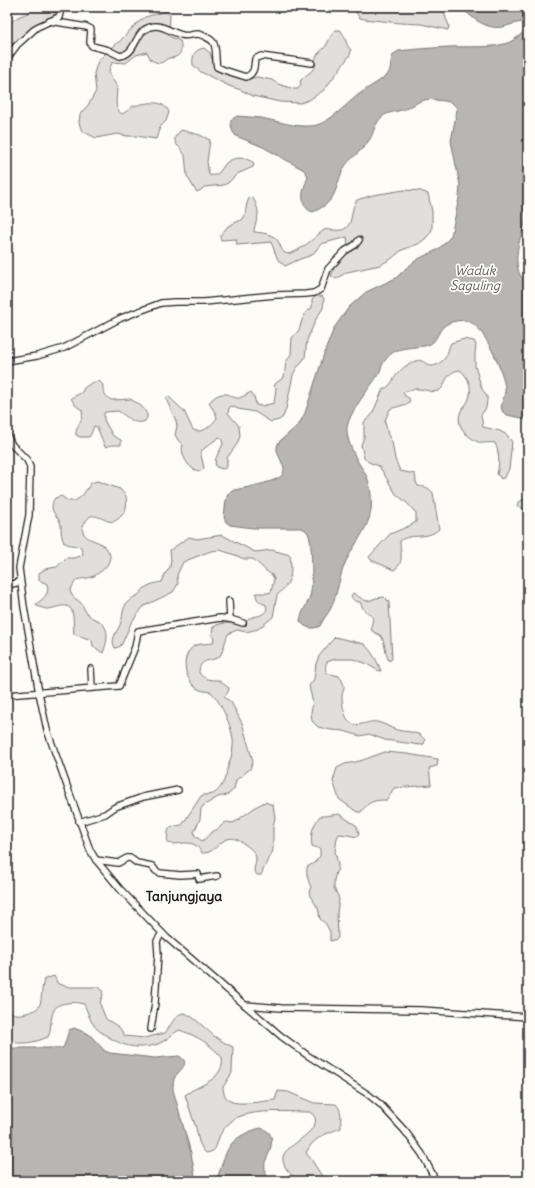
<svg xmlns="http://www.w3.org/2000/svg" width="535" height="1188" font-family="Delius,sans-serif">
	<rect width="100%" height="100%" fill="#fdfcf7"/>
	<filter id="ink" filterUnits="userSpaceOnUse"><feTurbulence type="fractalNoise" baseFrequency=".025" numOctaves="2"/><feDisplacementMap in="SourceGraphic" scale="8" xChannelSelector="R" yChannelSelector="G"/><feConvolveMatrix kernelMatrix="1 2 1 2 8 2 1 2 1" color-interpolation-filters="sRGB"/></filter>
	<g filter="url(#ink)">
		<!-- green -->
		<g fill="#e0dfdb" stroke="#7e7e7c">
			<path d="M33,7h20l1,6 -2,5 -19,10 -22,18 -4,10c0,-18 -5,-31 13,-40 6,-2 10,-3 13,-9z"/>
			<path d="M352,7h89l2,3 6,16 -1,4 -27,-6 -21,-1 -36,-4 -4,-1z"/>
			<path d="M163,12h4l3,3 -1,21 11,5c2,6 2,14 -5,16 -2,1 -4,1 -6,1 -3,1 -4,3 -6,4 -4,2 -8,0 -12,-2l-4,-8 -11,3 -10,8 -13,-1c-2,3 -3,5 -4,9 0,6 7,11 8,17 0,9 -4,21 5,26 5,-2 6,-5 10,-7 3,-2 7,-2 10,-3 10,-2 22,-3 27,8l-3,9 -6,6 -4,12 -20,-3h-9l-10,-2 -21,4 -14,-7 -3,-8 1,-9 9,-10 7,-13 -2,-18 4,-12 17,-17 4,-2 16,-17 10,-8z"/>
			<path d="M336,30h4c6,5 5,15 11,20l-1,5 -26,35 -15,10 -9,3 -20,-1 -27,-6 -12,-6 -12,-4 -28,-14 -8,-7c-1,-9 1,-15 11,-17l6,5 5,15 34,11 8,-2 15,3 6,4 16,5h4l3,-4 -1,-4c5,-6 11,-8 15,-14 0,-4 0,-7 1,-10 2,-4 6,-7 9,-10 4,-5 5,-13 11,-17z"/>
			<path d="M181,130l19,5 10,5 -3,22 2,13c10,2 12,-6 17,-12 8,-7 20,-6 28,0l-1,4 -16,7 -9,9 -4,2 -20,2 -3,3 -4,2 -3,-4 -7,-12 -2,-21 -5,-7 -3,-3 -2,-4v-4z"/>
			<path d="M404,190l17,1 7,3 4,17v17l-1,4 -6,7 -7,5 -16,6 -11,9 -11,6 -33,7 -11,7 -5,-3 4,-11 14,-13 -2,-15 -26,7 -9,11 -12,4 -15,7 -7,-6 -7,-18 -34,3 -1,-6 -15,1 -1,-4 8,-10 15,-7 2,-4 2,-12 2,-5 3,-1c4,5 8,15 5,22 -1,5 -3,7 -3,13 11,1 22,2 26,13 1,3 2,6 5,8 8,4 28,-14 34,-19 2,-1 3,-3 5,-4 7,-2 16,3 22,-2 8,-7 4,-20 11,-28l16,-5z"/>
			<path d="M316,296h6l2,3 -1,9 -7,11 -9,21 -2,17 -5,8 -3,2 -4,8 -7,34 -3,8 -4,3 -8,2 -16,-10 -17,-3 -6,-3 -3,2 -1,5 11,13 1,10 -3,8 -10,14v9l-4,2 -7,-2c-3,-9 4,-15 7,-23l-1,-4 -3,-3 -18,14v4l3,13 -3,3c-3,0 -7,-1 -9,-3 -6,-4 -12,-17 -9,-23l-5,-5 -3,-5 2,-9 -1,-5 -10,-22 2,-3 16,15 9,19c10,4 19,-5 24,-12l-1,-4 -7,-11c3,-5 10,-10 17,-9 5,0 8,5 13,4 4,-1 8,-4 12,-6l3,4 2,9 6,1 12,-3 2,-15 -2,-2 1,-2 9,-7 2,-15 5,-8 1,-16 7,-8 3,-10 5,-9 5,-3v-8z"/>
			<path d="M464,339l10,2 2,4 -1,8v13l7,23 5,7v4l-1,8 -5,7 2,12 17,4 7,4 5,7 -3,27 -4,8 -4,2 -4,-5c3,-10 2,-23 -2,-31 -5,-1 -9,0 -13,0 -6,-1 -11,-5 -16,-9 -6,-7 -9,-14 -5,-23 2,-4 5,-6 7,-10 5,-11 2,-23 -8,-31 -17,2 -13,18 -22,21 -7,2 -13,-2 -20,-2 -5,-1 -11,2 -15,3l2,4 4,2 1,3 -3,3 -17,5 -4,9 -1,4 3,13 4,7 3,17 5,12 15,3 1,8 2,4c7,1 11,1 15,7l6,36c-13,12 -28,3 -39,12 0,11 5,22 -6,29l-23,-10 -2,-3 21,-23 19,-8 7,-4v-9l-9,-10 -11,-9 -17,-28 -8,-3 -4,-2 -3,-3 -3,-13 3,-8v-15l7,-6 2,-4 10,-23c9,-2 10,-12 17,-18 2,-3 12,-9 16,-10 10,-4 11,12 25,1 8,-6 6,-12 10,-19z"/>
			<path d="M99,381l4,4c-1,6 3,12 8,15l20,-1 2,2c5,1 12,8 14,14 1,2 -1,4 -2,6 -11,5 -18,-5 -27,-10l-13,1 -1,2v6l9,16 8,4v5h-9l-7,2 -8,-20 -3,-1 -3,8 -2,3h-9l-4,-2c-1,-9 9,-16 6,-25l-7,-5 -4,-7 8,-4 3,-2 2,-4 7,-5z"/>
			<path d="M97,481l23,8 6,7c1,7 1,14 -4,19 -12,15 -19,-1 -32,1 -4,5 -9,10 -7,16 3,9 18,8 24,17 3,5 4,7 2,12 -2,7 -9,11 -15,15 -6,3 -12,2 -18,4l-6,11c2,6 6,8 10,11 4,4 4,10 9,13 3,4 7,4 10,6 12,8 8,21 4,32l-10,-7 -1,-6 -18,-6c-1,-7 0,-17 -2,-23 -5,-11 -18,-1 -26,-2 -3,-1 -7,-2 -9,-3l-1,-2c8,-6 14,-10 11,-20l-8,-4v-7l6,-4 12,-2 9,-9h8l9,-3 -2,-8c-4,-1 -13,-2 -16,-4 -4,-3 -4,-14 -4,-18 -2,-8 -8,-11 -9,-17 0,-4 1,-7 3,-10l6,-2 7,5h7l7,-5 9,-13z"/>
			<path d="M528,498v10l-3,1 -8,-3 1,-4z"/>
			<path d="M222,535l33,17 17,-2 18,5c2,18 2,28 -13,40l-4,22 -15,12 -12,3 -9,-2 -9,4c-3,6 -4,16 -8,22 -7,7 -21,0 -21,17 6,7 11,7 19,7l11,8 -1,4 -4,5 7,5 11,21 11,38 -3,8 -14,11 -2,9 -4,4 -3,2 -9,2 -15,9 -2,3 -1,10 -6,13 1,4 7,5c5,-3 6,-6 10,-9 1,-1 4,-2 6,-3 5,-4 6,-9 13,-6l4,-1 22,-16 8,-4 8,3 2,13 -2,8v23l-1,4 -3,4 -8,18h-4l-3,-4c0,-4 2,-8 2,-12 0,-8 -8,-12 -13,-16 -22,-15 -23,11 -41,10 -2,-3 -4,-6 -7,-8 -8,-5 -18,1 -27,-2 -1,-6 -1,-11 2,-16l12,-2 19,-29c4,-2 8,-1 12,-2 8,-4 13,-16 14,-24 2,-8 6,-16 6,-24 2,-14 -12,-44 -22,-54 -5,-1 -11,-1 -15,-4 -12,-10 -16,-32 -2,-42 5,-3 14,-2 19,-3l1,-4 -2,-4 1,-8c10,-6 18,-4 29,-1 3,-3 5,-6 8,-8 7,-3 13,-1 17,-9l-1,-4c-7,-3 -10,-5 -10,-12h11l4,-1 3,-13 -2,-4 -7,-5 -6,-6 -6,-5h-9l-9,-4 -15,-5 -9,1 -8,3 -20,8 -6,13 1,9 -5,8 -29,14 -13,17 -9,21 -3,3 -4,1c-5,-8 1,-15 5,-23 3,-7 2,-15 6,-21 3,-4 8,-7 12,-9 3,-2 4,-5 7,-7 5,-4 11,-5 17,-6l3,-8 5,-7 1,-8 -1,-9 19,-13 8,2z"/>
			<path d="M353,593l11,7 4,1 8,-3 8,-1 5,5 3,57 -3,2c-4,-7 -4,-20 -8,-25 -2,-2 -6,-3 -9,-5l-1,-4 2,-8 -2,-4 -7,-5 -4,-8c-5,0 -7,-2 -9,-6z"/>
			<path d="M335,637l29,7c7,6 14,18 17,27l-4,-1 -12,-7 -12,-4h-18l-8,3c-2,4 -2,7 0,11l12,3c2,3 5,7 5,11 0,3 -2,6 -2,9 0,7 2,19 6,24 8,10 19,0 29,2 7,1 13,6 20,8 7,2 15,1 21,4 3,1 5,4 7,6l-1,4 -4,1 -35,-5 -16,-6 -9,2 -16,-5 -13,-1 -13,-3 -6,-6 -1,-9 2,-9 -4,-17 5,-7 2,-15 3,-8z"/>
			<path d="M385,752l22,2 31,5 -1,7 -8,2 2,17 -37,3c-3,4 -4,8 -7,12 -13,0 -18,1 -26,12h-4l-18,-13 -6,-18 4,-13 8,-4 15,-3z"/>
			<path d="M339,814l18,12 2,8 -2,3 -9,-2 -9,-1 -2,4 -2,14 3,12v5l-2,3 -2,8v8l4,8 1,4 -2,12 1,25 -1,2 -7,2v-9l-4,-8 -6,-5 -2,-11 -8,-12 -1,-4 2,-5c-3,-6 -5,-13 -4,-20l7,-4 6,-7v-7l-8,-3c-2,-12 1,-21 8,-30h5z"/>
			<path d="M54,976l4,8 12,3h29l3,3 1,6 -2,3 -1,5 6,15 13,8 6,9 19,2 21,-5c4,-5 11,-20 19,-20 6,0 24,18 30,23 6,4 12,8 19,11l-1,26 -9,14c0,5 2,11 7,14 8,5 35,0 45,-1l3,-9 10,1 26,11 22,1c7,7 4,16 5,24 -15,6 -28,9 -35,25l5,6 14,22c-7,0 -15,1 -22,0 -10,-2 -24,-16 -19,-27 6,-11 46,-28 26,-42 -22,0 -52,-3 -72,5 -7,3 -16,13 -19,20 -3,8 -2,15 -13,16l-3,-3 -4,-8 -3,-14 -11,-33c9,-7 20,-10 29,-17 5,-5 10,-13 8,-20 -2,-5 -20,-19 -26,-21 -5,-3 -11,-5 -17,-7 -7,4 -13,11 -21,14 -20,6 -34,3 -51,-8 -5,-3 -11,-7 -14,-12 -4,-6 -6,-14 -9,-20 -8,-2 -15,-2 -22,0 -14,3 -9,23 -14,33 -14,6 -27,8 -41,4v-33c3,5 8,7 14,6 27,-4 17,-14 23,-34l4,-2z"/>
			<path d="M380,1176l19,2 5,3h-37l5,-3z"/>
		</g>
		<!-- water -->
		<g fill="#b7b6b2" stroke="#797876">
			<path d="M461,7h67v210c-7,17 -16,40 -8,58 2,3 5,7 8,10v138c-2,-2 -3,-3 -5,-4 -5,-3 -16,-2 -20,-7 -5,-6 3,-16 2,-23 -1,-17 -19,-57 -33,-66 -8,-5 -23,-2 -29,4 -4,4 -6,11 -10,15 -9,9 -35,0 -47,17 -4,4 -5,11 -8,16 -9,14 -28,36 -31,52 -1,9 4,21 8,29 3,7 9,14 12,21 4,9 5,23 4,33 -2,18 -18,36 -25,51 -7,15 -8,32 -15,47 -3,6 -8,11 -11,18 -8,4 -15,2 -20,-5 1,-10 9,-18 11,-29 1,-11 2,-49 -3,-59 -2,-3 -4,-4 -7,-5h-48l-23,-3 -4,-3 -2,-5 2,-17 2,-6 6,-4c10,-2 43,-8 48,-15 3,-4 2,-9 0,-12 -3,-8 -8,-13 -3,-21l20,-18 6,-11 20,-62 9,-23 15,-21 17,-15 30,-14 9,-9 13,-10 19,-9 8,-7 6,-7 8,-38 1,-13 -9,-44 6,-32c-3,-8 -13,-8 -21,-9 -14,-2 -17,2 -28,8 -8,4 -20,3 -26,9 -7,6 -8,15 -12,22 -3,4 -6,9 -10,12 -5,5 -11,9 -15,15 -12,22 -5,34 -32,46 -10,-2 -12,-15 -9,-24 1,-4 3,-7 4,-12l-4,-6 -41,-23 -27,-11c-5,-5 -5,-10 -5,-16l6,-4c8,1 16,1 24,2 16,3 33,9 49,8 17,0 35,-21 48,-31 9,-7 19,-12 28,-19 9,-8 0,-20 13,-25 16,-2 33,-3 49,-4 18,-1 47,2 62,-5 6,-3 13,-9 17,-14l-1,-4 -1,-2c-8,0 -15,3 -22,5 -17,3 -31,-9 -42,-20z"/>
			<path d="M74,1028l15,6 16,17 5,2 45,5 24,-2c13,7 0,14 -4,21 -2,3 -2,8 -2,13l18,63 4,23v5h-188v-133h55l2,-2 5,-16z"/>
			<path d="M260,1128c14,3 13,14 9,25 -1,3 -3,6 -4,9 -1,6 1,13 3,19h-52c12,-30 8,-42 44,-53z"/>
		</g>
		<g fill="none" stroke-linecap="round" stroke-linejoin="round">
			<!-- minor casing -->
			<g stroke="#1c1c1c" stroke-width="8">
				<g id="minor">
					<path d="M50,21l37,6 4,2 -1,14 2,3 16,4 12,6c15,-2 14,-18 24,-26 16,-10 24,2 38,5 5,2 10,-1 15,-1 4,0 14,5 16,8 4,5 2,18 4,25l7,3 22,7c9,-4 8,-10 9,-18l6,-3 51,7"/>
					<path d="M7,66l1,-8 3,-5 6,-8 20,-18 22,-10 1,-4 -3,-6"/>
					<path d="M7,361l30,-5 27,-8 57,-30 40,-15 14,-1h29l71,-7 31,-1 8,-1 7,-4 7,-20 17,-18 10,-6 4,-5"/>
					<path d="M7,435l5,10 15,15 3,7 -1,48 -10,53 5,39 15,86 8,37 43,120 6,10 24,29 46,48 115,99 26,19 62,40 12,10 24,26 17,23 14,27"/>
					<path d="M7,583l5,1 8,-2"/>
					<path d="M229,601l1,18"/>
					<path d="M91,669l1,18"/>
					<path d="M7,695l112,-9 16,-39 3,-16 82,-13 10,1 13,4"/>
					<path d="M79,822l26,-8 10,-7 28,-10 35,-7"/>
					<path d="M96,860l22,3 9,-5h3l7,5 15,3 4,5 4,2 20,2 18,-1 1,5 18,-3"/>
					<path d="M245,1005l36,3 140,2 107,7"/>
					<path d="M151,1029l4,-26 3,-49 -1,-13 5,-8"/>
				</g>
			</g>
			<!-- minor -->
			<use href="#minor" stroke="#fdfcf7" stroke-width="5.5"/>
		</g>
	</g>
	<g text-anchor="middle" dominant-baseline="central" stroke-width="3.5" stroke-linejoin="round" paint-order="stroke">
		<!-- water labels -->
		<g font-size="13" font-style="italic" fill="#5a5a58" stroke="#fdfcf7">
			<text x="475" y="270">Waduk<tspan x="475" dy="15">Saguling</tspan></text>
		</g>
		<!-- quarter labels -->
		<g font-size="14" font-weight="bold" fill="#1c1c1c" stroke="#fdfcf7">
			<text x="184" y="896">Tanjungjaya</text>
		</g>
	</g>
	<!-- margin -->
	<rect width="535" height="1188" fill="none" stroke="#fdfcf7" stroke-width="24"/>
	<rect x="12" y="12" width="511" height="1164" fill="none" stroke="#1c1c1c" stroke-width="1.5" filter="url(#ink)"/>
</svg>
